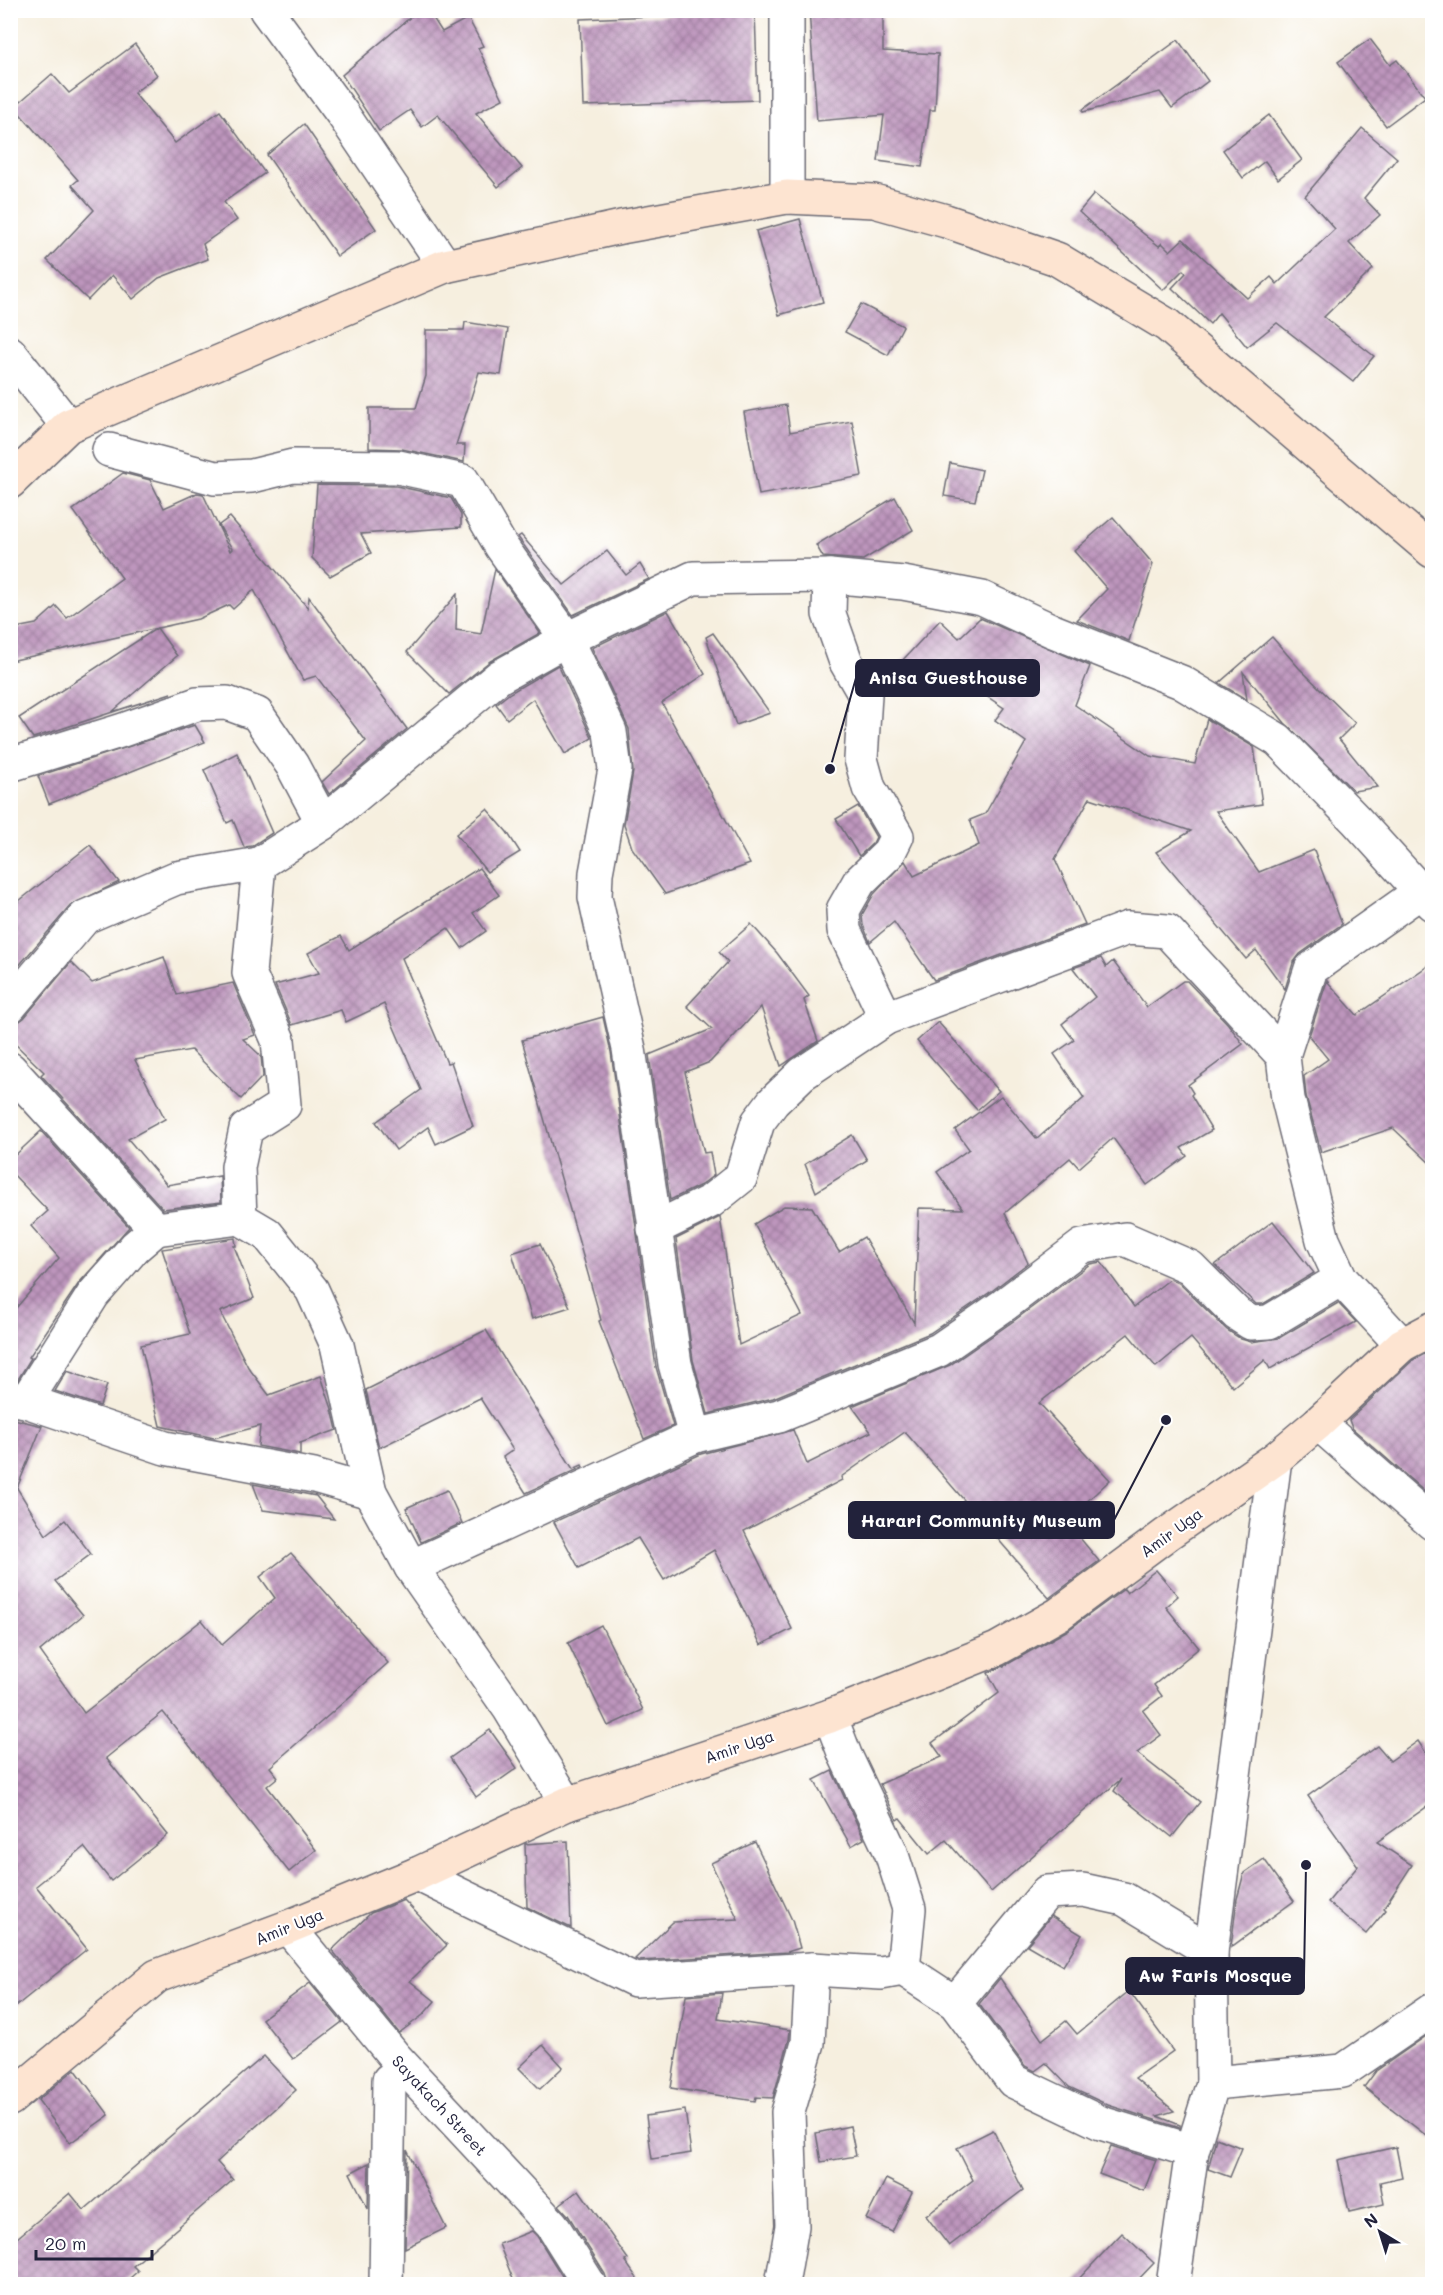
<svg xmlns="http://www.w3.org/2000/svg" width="1443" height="2295" font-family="Mali,sans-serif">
	<defs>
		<pattern id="building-cross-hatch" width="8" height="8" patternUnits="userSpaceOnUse" patternTransform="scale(1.5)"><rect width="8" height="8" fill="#be96bd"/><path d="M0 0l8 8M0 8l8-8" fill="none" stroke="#9a7a9b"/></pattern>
	</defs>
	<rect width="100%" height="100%" fill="#fff"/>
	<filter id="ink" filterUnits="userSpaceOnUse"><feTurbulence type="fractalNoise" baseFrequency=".0167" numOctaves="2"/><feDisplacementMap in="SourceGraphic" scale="12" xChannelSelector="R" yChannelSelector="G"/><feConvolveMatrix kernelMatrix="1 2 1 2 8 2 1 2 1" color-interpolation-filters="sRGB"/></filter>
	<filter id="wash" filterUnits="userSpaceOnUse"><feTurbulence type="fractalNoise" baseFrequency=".008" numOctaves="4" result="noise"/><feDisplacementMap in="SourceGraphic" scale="24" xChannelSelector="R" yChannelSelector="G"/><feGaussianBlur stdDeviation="1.35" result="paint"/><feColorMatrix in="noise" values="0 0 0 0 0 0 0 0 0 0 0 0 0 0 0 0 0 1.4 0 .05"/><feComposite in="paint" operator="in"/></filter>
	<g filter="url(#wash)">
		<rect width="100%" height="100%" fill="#f6efdf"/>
		<g id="blocks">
			<!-- building -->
			<g fill="url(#building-cross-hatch)">
				<path d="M419,10h9l14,22 26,-14 15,28 -5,2 25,51 -27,14 46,55 -24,19 -60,-72 -16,12 -12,-17 -31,21 -37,-56z"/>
				<path d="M809,10h74v41l55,3 -3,56h-5l-8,57 -44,-6 6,-46 -67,6z"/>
				<path d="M755,12l3,88 -175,6 -3,-87z"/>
				<path d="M1370,39l20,26 7,-5 28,37 -39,29 -48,-64z"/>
				<path d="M1178,40l30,41 -36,27 -12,-16 -77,20 -1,-2z"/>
				<path d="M135,44l22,31 -23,18 41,50 45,-32 45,62 -41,29 13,18 -34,24 5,15 -49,19 -26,21 -21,-24 -24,25 -41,-40 47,-50 -22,-25 6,-5 -64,-73 38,-33 17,19z"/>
				<path d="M1269,115l33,45 -24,19 -13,-18 -22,17 -20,-28z"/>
				<path d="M304,124l72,105 -39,27 -70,-101z"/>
				<path d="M1362,128l35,30 -33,40 16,17 -31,28 24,26 -49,48 50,39 -21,26 -76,-59 -30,24 -28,-34 -9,11 -38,-36 14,-15 -3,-3 -20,20 -84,-78 15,-18 65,52 3,-3 8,8 13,-12 64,59 24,-21 6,7 58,-55 -30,-33z"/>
				<path d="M800,219l23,83 -44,13 -23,-84z"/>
				<path d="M861,304l42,22 -15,29 -43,-23z"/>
				<path d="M465,322l43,7 -7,46 -22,-3 -23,73h9l-1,17 -62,-13 -33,-1v-40h47l10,-32v-46h38z"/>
				<path d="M786,405l4,27 62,-11 10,55 -103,19 -15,-83z"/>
				<path d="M950,463l32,7 -7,31 -31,-5z"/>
				<path d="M123,473l27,7 14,28 33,-15 6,1 27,57 2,-2 -13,-24 11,-8 78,91 1,-11 98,132 -78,65 -7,-12 44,-41 -50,-65 -13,4 -49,-90 -21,19 -4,-4 -31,14 -188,42v-32l26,-5 20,-18 11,12 55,-40 -49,-68z"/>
				<path d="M317,485l79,1 55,12 10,17v12l-100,7 10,19 -41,23 -18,-18z"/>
				<path d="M895,497l18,33 -50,30 -40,-3 -7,-12z"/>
				<path d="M1113,517l40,47 -24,77 -52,-21 30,-31 -33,-38z"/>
				<path d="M521,535l43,50 43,-34 19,24 14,-11 9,15 -76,36 -55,-78z"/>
				<path d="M495,569l45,64 -50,28 -41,33 -42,-42 50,-58 -1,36 25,4z"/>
				<path d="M668,611l37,63 -43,29 88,161 -85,30 -33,-46 -8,-24 9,-52 -4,-43 -37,-81z"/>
				<path d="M980,618l110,48 -15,39 75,51 45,8 12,-45 47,28 8,57 -46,7 43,61 55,-22 28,74 -42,30 -7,9 -8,26 -29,-39 -10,9 -90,-107 35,-21 -101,-33 -35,61 30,65 -151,56 -40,-58 -24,20 -7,-17 -1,-10 12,-21 31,-33 9,15 65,-31 -9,-25 15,-6 41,-72 -31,-22 9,-12 -58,-39 -19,19 -27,-25 40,-43 19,18z"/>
				<path d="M157,628l20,28 -65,56 59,-19 -138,45 -14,-20z"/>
				<path d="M713,633l57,80 -34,12 -30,-88z"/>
				<path d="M1272,637l27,31 56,55 -16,16 39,48 -24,4 -69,-68 -42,-51 4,28 -28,-17z"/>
				<path d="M558,665l34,73 -27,16 -32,-55 -26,20 -11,-15 14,-11z"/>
				<path d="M195,725l10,17 -156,62 -11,-28z"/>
				<path d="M237,753l35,80 -20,13 -8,1 -11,-27 -6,3 -23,-53z"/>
				<path d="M858,806l18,31 -3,6 -14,13 -23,-37z"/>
				<path d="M487,809l20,23 13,20 -33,20 -31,-38z"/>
				<path d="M90,845l29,37 -48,23 -61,71v-68z"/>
				<path d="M479,868l20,27 -26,18 13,18 -24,17 -14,-20 -46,30 45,105 4,-1 22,64 -37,18 -8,-17 -32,23 -20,-28 45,-32 -37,-86 -38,18 -5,-12 -49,15 -17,-40 44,-12 -11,-20 33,-17 8,14z"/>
				<path d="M751,924l26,29 32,43 -5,4 14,41 -37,25 -20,-59 -51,55 -25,10 19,81 6,-1 4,23 -13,10 -31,15 -21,-145 63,-26 -25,-23 41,-44 -9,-10z"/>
				<path d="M164,957l13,38 56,-12 22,52 -12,4 18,17 2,20 -22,23 -50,-49 -56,10 30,59 -37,20 39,46 53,-9 1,26 -58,7 -122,-134 3,-3 -34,-33v-15l7,-1 7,-5 47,-56 21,21z"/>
				<path d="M1101,958l5,9 7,-6 34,46 36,-26h4l41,43 15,20 -55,41 5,8 -2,2 21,35 -31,18 6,8 -40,29 -34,-47 -34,30 -9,-10 -65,55 23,50 -35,27 -63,43 -157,65 -65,16 -15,-54 -17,-121 44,-22 19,128 63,-30 -48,-91 30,-18 28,1 27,45 25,-15 50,86 5,-115 44,1 -26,-37 32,-23 -14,-19 46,-34 36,43 47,-41 -30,-44 20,-14 -12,-16 33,-27 -22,-29z"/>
				<path d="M1432,963v202l-39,-37 -72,24 -15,-56 -2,-20 24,-17 -19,-23 18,-55 30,34z"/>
				<path d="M603,1017l8,35 45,315 17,59 -29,13 -45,-118 2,-1 -79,-280z"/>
				<path d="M938,1022l61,69 -22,19 -60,-69z"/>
				<path d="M41,1131l88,96 -50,56 -50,74 2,1 -14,23h-7v-66l49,-57 -28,-32 17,-15 -38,-40v-11z"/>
				<path d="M852,1135l15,25 -51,32 -11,-28z"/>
				<path d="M1273,1221l41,52 -51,31h-7l-41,-39z"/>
				<path d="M235,1238l1,8h-2l20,52 -34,14 28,55 21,28 52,-19 11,33 5,21 -37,13v11l-42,-8 2,-20 -46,12 -54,-12 -19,-81 49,-11 -28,-85z"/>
				<path d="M540,1244l30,63 -38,12 -20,-66z"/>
				<path d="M1101,1262l33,45 36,-28 9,4 48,47 14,9 10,3 28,-4 59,-35 18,19 -86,47 -5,-9 -32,27 -42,-49 -35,29 -28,-33 -89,69 71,77 -44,41 33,40 -50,37 -144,-166 -64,45 1,3 -98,51 48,98 -31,16 -47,-95 -50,30 -26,-42 -59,30 -25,-46 147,-68 92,-24 14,34 64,-32 -19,-26 98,-41 65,-45 75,-56z"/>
				<path d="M486,1330l87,139 9,-4 1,2 -57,26 -23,-36 10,-7 -33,-52 -101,50 -13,-58z"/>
				<path d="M1432,1350v140l-6,3 -74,-65 -3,-8 64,-60z"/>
				<path d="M67,1371l40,14 -7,21 -45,-15z"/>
				<path d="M10,1418l32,8 -25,62 29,47 19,-15 26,34 -36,27 28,34 -43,36 44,62 118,-93 20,25 53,-47 -15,-21 31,-24 97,110 -118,104 8,10 -11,9 49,64 -27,22 -126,-160 -57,46 62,77 -57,46 -27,-34 -48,39 51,63 -77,62z"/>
				<path d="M253,1484l63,12 18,23 -71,-9z"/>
				<path d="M447,1490l15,33 -41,19 -15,-34z"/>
				<path d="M1156,1570l22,26 -12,11 33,41 -45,37 8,11 -19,15 18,24 -24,18 63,49 -28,35 -58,-46 7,-12 -130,113 -45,-52 -17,14 -29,-36 -3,2 -17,-36 62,-27 -10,-14 67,-50 -11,-20 18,-8 62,-35 56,-41 3,4z"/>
				<path d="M601,1625l42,85 -35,16 -40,-83z"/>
				<path d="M490,1730l27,38 -41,29 -26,-39z"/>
				<path d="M1418,1741l14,21v41l-55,39 35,23 -28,43 2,2 -20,24 -38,-32 30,-36 -50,-70 69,-50 13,15z"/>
				<path d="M832,1771l32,68 -13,7 -37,-66z"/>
				<path d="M568,1841l3,87 -44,-21 -2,-63z"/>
				<path d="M755,1842l37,78 8,28 -13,4 -148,9 -4,-2 38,-37 65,-3 -27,-56z"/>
				<path d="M1264,1859l30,42 -63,46 6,-48 7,-26z"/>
				<path d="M404,1900l43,45 -37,36 25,20 -12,14 -24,18 -67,-83 39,-37z"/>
				<path d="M1051,1916l31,19 -19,31 -36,-21z"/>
				<path d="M1000,1978l42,62 24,-19 11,13 52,-43 44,60 -38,27 39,33 -17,5 23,9v3l-72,-23 -39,-18 -23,-24 -11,8 -10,-5 -46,-62z"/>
				<path d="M310,1983l32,39 -49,37 -31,-40z"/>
				<path d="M722,1993l-4,26 72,11 -1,10 -16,58 -17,-1 -1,4 -84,-13 15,-92z"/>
				<path d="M1432,2032v108l-68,-53 12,-16z"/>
				<path d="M543,2045l20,22 -23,22 -21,-21z"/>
				<path d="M264,2056l32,34 -79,72 16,18 -100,86 5,5 -15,13h-113v-40l60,-51 14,17z"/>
				<path d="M75,2069l34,46 -39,28 -32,-43z"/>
				<path d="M685,2110l6,43 -39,6 -6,-43z"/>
				<path d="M850,2126l6,30 -35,6 -5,-29z"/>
				<path d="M993,2130l30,60 -74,56 -23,-30 47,-36 -16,-32z"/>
				<path d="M1216,2138l26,10 -12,29 -22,-8z"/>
				<path d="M1111,2146l45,14 -12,31 -45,-17z"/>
				<path d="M1396,2147l6,30 -22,5 4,22 -35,8 -11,-52z"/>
				<path d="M407,2150l39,78 -41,20z"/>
				<path d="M369,2163l-1,46 -18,-36z"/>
				<path d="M886,2179l26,13 -20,40 -26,-13z"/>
				<path d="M579,2190l49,69 -3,2 16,23h-33l-3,-10 -37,-59 -9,-10z"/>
				<path d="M532,2231l5,5 30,48h-52l-16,-40z"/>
				<path d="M1122,2233l32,30 -20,21h-60z"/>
			</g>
		</g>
	</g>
	<g filter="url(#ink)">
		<use href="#blocks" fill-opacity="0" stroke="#6c6a74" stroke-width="1.5"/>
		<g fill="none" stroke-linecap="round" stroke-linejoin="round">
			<!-- street casing -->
			<g stroke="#6c6a74" stroke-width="36">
				<g id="street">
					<path d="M266,10l78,106 101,150"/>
					<path d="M787,10v187"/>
					<path d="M10,353l58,73"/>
					<path d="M109,450l106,28 37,-2 41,-10 105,1 65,14 38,65 66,93 126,-61 137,-2 73,7 79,15 71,33 128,51 97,58 78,80 76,84"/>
					<path d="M830,576l-1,38 17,48 19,33 -4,64 8,29 28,48 -9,18 -29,28 -16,28 1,20 42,88"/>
					<path d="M10,765l110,-34 77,-27 30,-1 30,11 35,51 31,58"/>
					<path d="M10,1006l75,-89 91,-39 83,-14"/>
					<path d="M1283,1056l28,-87 109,-77"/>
					<path d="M10,1069l146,160 84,-11"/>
					<path d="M654,1229l57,-28 30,-24 17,-55 15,-20 29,-28 84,-56 242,-90 39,3 116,125 5,43 35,141 18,39"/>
					<path d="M10,1399l16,2 139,47 149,28 56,16"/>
					<path d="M26,1401l67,-106 42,-48 21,-18"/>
					<path d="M1318,1423l114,100"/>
					<path d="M1275,1459l-64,493 2,131 130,-12 89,-61"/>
					<path d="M411,1567l284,-131"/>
					<path d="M830,1716l15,39 46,97 18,57 -6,60"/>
					<path d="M567,1804l-58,-96 -98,-141 -41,-75 -33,-147 -25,-55 -45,-56 -27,-16 -2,-51 8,-38 38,-24 -6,-65 -29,-67 10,-109 64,-41 176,-146 68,-38 43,93 5,37 -19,104 -1,24 34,152 46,315 20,72 84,-20 160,-66 65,-45 78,-59 43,-7 65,28 47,47 14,9 18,-1 72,-43 61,66"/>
					<path d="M417,1874l218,106 177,-11 69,4 22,-4 52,34 58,78 88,42 91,28"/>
					<path d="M288,1927l107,130 157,168 37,59"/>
					<path d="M955,2003l92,-111 36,-2 41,9 87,53"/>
					<path d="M386,2284l3,-204"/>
					<path d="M782,2284l10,-58 -4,-114 20,-69 4,-74"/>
					<path d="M1173,2284l19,-133 21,-68"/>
				</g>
			</g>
			<!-- secondary casing -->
			<g stroke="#6c6a74" stroke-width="36">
				<g id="secondary">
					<path d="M10,482l58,-56 377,-160 176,-39 166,-30 87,4 72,20 111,38 110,66 265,226"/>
					<path d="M10,2099l147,-123 131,-49 129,-53 150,-70 263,-88 167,-67 62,-35 108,-80 108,-75 43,-36 84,-78 30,-16"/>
				</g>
			</g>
			<!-- street -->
			<use href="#street" stroke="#fff" stroke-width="33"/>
			<!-- secondary -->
			<use href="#secondary" stroke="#fde4d1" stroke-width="33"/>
		</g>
	</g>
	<g text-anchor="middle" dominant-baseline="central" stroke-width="4.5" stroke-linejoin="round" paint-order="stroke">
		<!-- street labels -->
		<g font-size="16" fill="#22223b" stroke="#fff">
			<text transform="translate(1171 1532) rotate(-36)">Amir Uga</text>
			<text transform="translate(739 1746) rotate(-19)">Amir Uga</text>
			<text transform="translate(289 1926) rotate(-22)">Amir Uga</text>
			<text transform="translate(440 2105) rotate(47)">Sayakach Street</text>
		</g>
	</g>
	<!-- callouts -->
	<path fill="none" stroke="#22223b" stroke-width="2" d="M830 769L856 678M1166 1420L1114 1520M1306 1865L1304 1976"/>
	<g fill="#22223b" stroke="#fff" stroke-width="2">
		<circle cx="830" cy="769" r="6"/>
		<circle cx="1166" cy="1420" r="6"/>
		<circle cx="1306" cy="1865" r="6"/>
	</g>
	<g fill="#22223b" stroke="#22223b" stroke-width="2">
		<rect x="856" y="660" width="183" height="36" rx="6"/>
		<rect x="849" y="1502" width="265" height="36" rx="6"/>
		<rect x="1126" y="1958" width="178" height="36" rx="6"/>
	</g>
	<g font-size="18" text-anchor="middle" font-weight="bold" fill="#fff">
		<text x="948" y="684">Anisa Guesthouse</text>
		<text x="981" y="1527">Harari Community Museum</text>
		<text x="1215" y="1982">Aw Faris Mosque</text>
	</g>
	<!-- margin -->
	<rect width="1443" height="2295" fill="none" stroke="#fff" stroke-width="36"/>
	<!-- north arrow -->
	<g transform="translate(1380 2232) rotate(322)" stroke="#ffffff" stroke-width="4.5" paint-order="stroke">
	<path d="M0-4.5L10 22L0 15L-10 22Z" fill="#22223b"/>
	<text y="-9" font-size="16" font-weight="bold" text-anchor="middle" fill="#22223b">N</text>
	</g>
	<!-- scale -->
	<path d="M36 2250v9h116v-9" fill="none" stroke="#22223b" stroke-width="3"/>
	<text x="45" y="2250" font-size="18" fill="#22223b" stroke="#ffffff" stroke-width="4.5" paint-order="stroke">20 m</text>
</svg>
